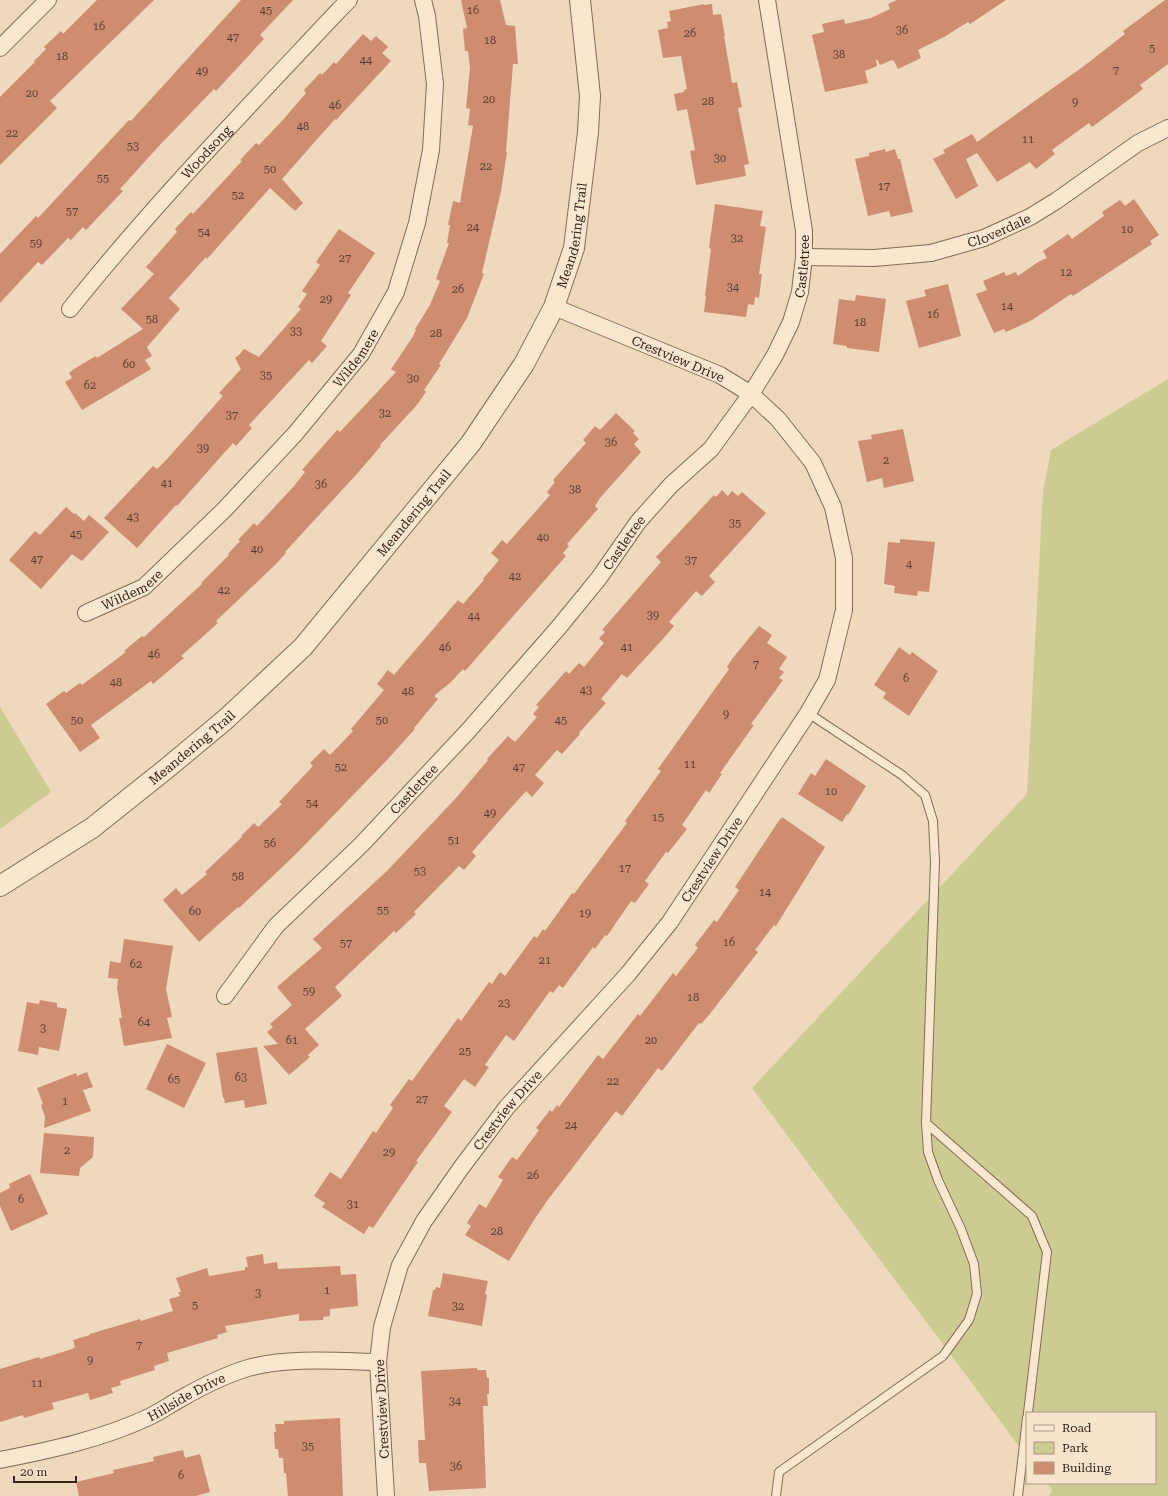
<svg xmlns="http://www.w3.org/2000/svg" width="1168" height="1496" font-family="'Roboto Serif',serif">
	<rect width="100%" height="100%" fill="#eed9bc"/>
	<!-- green -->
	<g fill="#cccb91">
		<path d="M1168,379v1117h-119l3,-6 -5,-7h108v-70h-128v44l-275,-369 275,-294 16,-302 8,-42z"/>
		<path d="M0,707l51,85 -51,37z"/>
	</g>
	<!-- building -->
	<g fill="#ce8c71">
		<path d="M97,0h57l-104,101 7,7 -57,57v-68l35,-35 -1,-1 12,-12 -2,-2 17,-16 2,3z"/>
		<path d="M241,0h52l-33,35 4,4 -48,52 -2,-2 -56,58 -38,42 3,2 -37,39 -3,-3 -12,13 -3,-2 -26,27 -4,-3 -38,41v-49l36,-38 2,2 91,-98 2,1z"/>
		<path d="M461,0h39l6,25 9,1 3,38h-5l-7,88h1l-6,39 -19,82 2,1 -17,44 -28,46 2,1 -17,25 2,2 -10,14 -36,39 1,1 -26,30 -70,76 1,1 -10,11 -60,57 2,2 -37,33 3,2 -31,26 -2,-3 -60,44 9,13 -20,14 -34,-48 18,-13 2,2 14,-10 2,2 44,-33 -2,-1 18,-15 2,1 58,-53 -1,-1 28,-28 -1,-1 12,-13 -2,-1 16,-17 3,3 37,-40 11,-14 -3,-2 35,-40 3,2 56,-60 -5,-3 21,-31 4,-8 -1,-1 15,-24 10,-24 -4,-2 13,-36h-2l3,-18h-2l5,-24 7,2 13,-77 -5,-1 2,-16 -4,-1 4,-40 -2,-17h-3l-2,-22 4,-1z"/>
		<path d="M897,0h109l-36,24 -2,-2 -24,15 -26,13 3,8 -23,11 -4,-8 -2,-1 -12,5 -3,-6 -1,1 1,6 -12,5 3,12 -43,9 -13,-57 12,-3 -2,-8 22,-5 1,5 26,-6 19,-9 -2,-5z"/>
		<path d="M1165,0h3v64l-28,21 3,4 -51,38 -3,-4 -29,21 -8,6 3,4 -19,15 -6,-7 -33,20 -20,-29 -11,6 12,27 -22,13 -23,-40 12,-6 -2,-3 29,-16 5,8 107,-76 41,-32 -2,-3z"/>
		<path d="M704,4v1l8,-1 1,11 8,-1 4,22h-1l8,47 5,-1 5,25 -4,1 11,56 -5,1 2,11 -50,9 -6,-34 5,-1 -8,-41 -10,2 -3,-17 10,-2v-2l3,-1 -6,-33 -18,2 -5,-28 10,-2 -1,-6 4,-1 -2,-10z"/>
		<path d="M363,34l8,7 5,-5 12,11 -6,6 9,8 -55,59 -1,-1 -53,60 21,24 -8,8 -25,-23 -63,71 -1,-2 -37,41 11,11 -33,38 5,9 -7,4 6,9 -69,41 -17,-28 7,-4 -3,-5 5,-4 22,-13 1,2 46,-29 -22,-20 33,-35 -8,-7 31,-35 -2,-3 16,-17 2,2 49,-53 -2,-1 16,-17 3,2 23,-24 24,-28 -2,-3 16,-17 2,2 12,-13 2,2z"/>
		<path d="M885,149l1,3 9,-3 3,10h2l13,53 -22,5 -2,-6 -21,5 -13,-57 14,-3v-3z"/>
		<path d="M1134,199l25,36 -9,6 2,3 -79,52 -2,-2 -39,26 -26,12 -2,-3 -10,4 -18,-39 11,-4 -4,-9 21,-9 2,4 10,-4 2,4 20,-14 9,-4 -4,-7 25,-17 4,5 32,-23 -2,-4 18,-12 5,6z"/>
		<path d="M715,204l48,7 -3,15 6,1 -7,47h3l-3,24 -4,-1 -1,8 -6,-1 -2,13 -42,-5 2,-16h-1l6,-47 -2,-1z"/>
		<path d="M339,229l36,24 -27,40 3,2 -30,46 6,5 -15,17 -3,-3 -60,65 3,3 -16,18 -3,-3 -56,63 -1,-1 -39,43 -33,-30 49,-52 4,3 11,-11 55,-62 -4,-3 22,-24 -6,-11 5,-4 4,-5 15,8 42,-48 -3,-2 9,-13 -5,-3 18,-26 -4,-3z"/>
		<path d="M948,284l13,52 -42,12 -13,-47 20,-5 -2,-6z"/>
		<path d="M856,295l30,4 -7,53 -32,-4v-2l-14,-2 6,-45 16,2z"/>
		<path d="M616,413l19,18 -2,2 6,6 -5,5 7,8 -41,46 -5,8 3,3 -31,35 2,2 -6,7 3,3 -101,115 -2,-2 -12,13 -17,14 4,3 -24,29 1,1 -28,31 -91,94 -57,54 -1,-1 -39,35 -36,-42 13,-12 6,7 25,-21 -2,-2 37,-35 -1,-1 13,-13 4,4 24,-23 -3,-2 34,-36 -3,-3 14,-14 6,6 23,-24 -2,-2 33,-39 -7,-6 11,-14 6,5 64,-75 5,4 21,-24 -1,-1 16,-19 -8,-7 11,-13 5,4 43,-49 -3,-3 8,-10 -2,-2 33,-37 -3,-3 12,-14 5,4z"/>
		<path d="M903,429l11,52 -30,7 -2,-10 -15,4 -9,-41 14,-2 -1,-4z"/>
		<path d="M722,490l6,6 4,-5 6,5 4,-4 24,21 -57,63 6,6 -13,14 -6,-5 -27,31 5,4 -12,14 -35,38 -5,-4 -21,25 5,4 -27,30 1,1 -18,20 -5,-4 -22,25 9,8 -12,14 -6,-6 -54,61 4,4 -12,14 -5,-4 -45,46 2,2 -20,19 -2,-2 -59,56 7,9 -37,33 14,16 -11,10 2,2 -21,18 -26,-29 15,-2 -11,-12 6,-5 -3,-3 22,-19 -15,-18 45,-39 -9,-9 74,-68 69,-73 32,-38 -1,-1 21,-23 7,6 22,-25 -4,-3 6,-7 -3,-2 30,-34 3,3 10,-11 5,4 20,-24 -5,-5 6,-6 -3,-2 59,-68 -5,-5 58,-62 2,2z"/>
		<path d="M66,507l8,7 1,-1 9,8 5,-6 20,17 -27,29 -10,-7 -31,35 -32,-29 26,-29 5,4z"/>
		<path d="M900,539l35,3 -6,50 -11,-1 -1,5 -23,-3 1,-7 -11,-2 4,-42 12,1z"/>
		<path d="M759,626l13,9 -5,8 20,14 -8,12 5,3 -5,6 4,2 -32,44 3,1 -34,48 2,1 -13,19 -3,-3 -24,35 5,4 -19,24 -2,-1 -21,29 4,3 -14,19 -4,-2 -24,35 -2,-1 -10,14 -2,-2 -30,41 -4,-3 -6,8 -3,-2 -36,50 -8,-6 -21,30 4,2 -14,20 -11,-8 -20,27 8,6 -36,49 2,1 -45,66 -4,-2 -5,8 -42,-27 3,-4 -11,-7 16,-24 11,7 32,-48 3,2 17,-25 -3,-3 19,-26 3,2 46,-63 3,3 28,-39 3,2 8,-12 5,4 29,-40 3,2 6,-9 2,2 27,-38 2,1 53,-71 -2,-2 36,-50 -3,-2 71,-100 -2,-2 5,-8z"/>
		<path d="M899,647l11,8 2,-3 26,19 -29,45 -26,-18 3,-5 -12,-8z"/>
		<path d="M826,759l40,27 -18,29 -1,-1 -5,8 -44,-28 13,-21 4,3z"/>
		<path d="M782,817l43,30 -49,79 -2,-1 -19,25 3,2 -49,63 -8,9 -2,-1 -37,48 -4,-3 -36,48 -6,-5 -69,90 -13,19 -25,41 -44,-26 6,-9 -4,-3 12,-19 7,4 17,-28 -5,-3 14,-20 5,3 22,-30 -3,-2 14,-18 2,2 5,-7 2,2 39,-52 5,4 35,-45 2,2 33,-43 3,3 22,-28 -3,-3 19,-25 3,2 22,-32 -4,-3 45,-68h1z"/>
		<path d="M124,939l49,7 -7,43 6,28 -5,1 5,20 -48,8 -5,-28h3l-5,-30 1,-9 -10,-1 2,-17 10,2 1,-2z"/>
		<path d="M40,1000l17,3v4l10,2 -8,42 -20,-4 -1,8 -20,-4 9,-49 12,2z"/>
		<path d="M167,1044l39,19 -22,45 -38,-19z"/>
		<path d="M257,1047l10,57 -22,4 -1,-8 -19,3 -1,-5h-1l-7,-45z"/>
		<path d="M87,1072l6,15 -10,3 8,21 -47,17 1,-11 -4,-12 2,-1 -6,-16 39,-15 1,3z"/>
		<path d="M44,1133l50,4 -1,20 -13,11 -1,8 -39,-3z"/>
		<path d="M30,1174l18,40 -37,17 -11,-25v-13l10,-5 -1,-4z"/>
		<path d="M263,1254l1,10 13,-2 1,7 62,-3 1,9 15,-1 2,32 -28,3v7l-7,1v3l-24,1v-7l-74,12 2,6 -10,3 1,3 -51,15 2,8 -15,5 1,4 -35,11 1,4 -10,3 2,5 -23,7 -2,-7 -36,10 2,6 -30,9 -1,-3 -23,7v-53l39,-12 1,2 32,-10 3,-2 -2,-7 17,-5v-1l50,-15 1,2 32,-10 -4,-12 11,-3 -2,-4h3l-5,-14 31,-10 2,8 36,-6v-3h3l-2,-10z"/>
		<path d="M443,1273l45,8 -3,13 2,1 -5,31 -54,-10 5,-26h2l1,-3 4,1z"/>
		<path d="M477,1368v2h9l1,8h2v16h-2l1,12h-5l3,82 -57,3 -3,-28h-7l-1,-23h7l-4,-69z"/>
		<path d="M340,1418l3,78h-55l-2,-23h-2l-1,-15h-4l-1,-9h-3l-1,-17h2l-1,-8h9v-3z"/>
		<path d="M183,1450l2,8 15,-4 10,38 -14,4h-117l-3,-14 38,-9 -1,-3 41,-9 -1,-4z"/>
	</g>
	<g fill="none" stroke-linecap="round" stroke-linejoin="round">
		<!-- service casing -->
		<g stroke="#866956" stroke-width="10">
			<g id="service">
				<path d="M926,1123l106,93 15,36 -19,161"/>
				<path d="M776,1496l3,-24 164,-116 26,-36 8,-26 -3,-30 -13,-35 -23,-49 -10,-28 -2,-29 9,-261 -2,-41 -8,-26 -23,-20 -94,-62"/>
				<path d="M1018,1496l9,-78"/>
			</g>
		</g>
		<!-- minor casing -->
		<g stroke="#866956" stroke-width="18">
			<g id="minor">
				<path d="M0,48l48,-48"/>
				<path id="s1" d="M804,257l70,1 57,-5 53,-15 46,-21 26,-16 82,-58 30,-15"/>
				<path id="s2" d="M70,309c84,-105 177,-201 269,-299l10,-10"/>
				<path id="s3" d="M86,613l58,-26 81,-78 70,-75 66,-80 35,-62 21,-69 14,-73 4,-66 -8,-68 -4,-16"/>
				<path id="s4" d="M225,996l51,-70 85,-81 107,-114 91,-104 40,-49 39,-56 33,-37 40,-36 40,-55 24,-39 16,-33 9,-30 4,-35v-26l-37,-231"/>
				<path id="s5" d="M0,1460c51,-10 103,-21 151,-44 10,-5 20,-12 31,-18 21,-12 43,-23 66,-30 38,-11 90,-7 130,-6"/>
				<path id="s6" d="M386,1496l-8,-134 4,-35 18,-62 24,-44 37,-53 46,-61 121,-133 42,-52 138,-209 19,-33 17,-70v-52l-11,-51 -20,-44 -35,-44 -27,-25 -31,-19 -166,-68"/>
			</g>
		</g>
		<!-- tertiary casing -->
		<g stroke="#866956" stroke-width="22">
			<g id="tertiary">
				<path id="s7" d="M0,886l92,-58 74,-59 60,-50 77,-72 168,-204 53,-79 30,-57 20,-59 14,-116 2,-36 -10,-96"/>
			</g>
		</g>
		<!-- service -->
		<use href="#service" stroke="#f9e7cf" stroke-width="8"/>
		<!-- minor -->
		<use href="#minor" stroke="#f9e7cf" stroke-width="16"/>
		<!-- tertiary -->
		<use href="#tertiary" stroke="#f9e7cf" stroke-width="20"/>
	</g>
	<g text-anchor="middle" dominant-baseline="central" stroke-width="3.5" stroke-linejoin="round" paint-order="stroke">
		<!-- number labels -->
		<g font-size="11" fill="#5b3e30">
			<text x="266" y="10">45</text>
			<text x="473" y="10">16</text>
			<text x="99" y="26">16</text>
			<text x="902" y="30">36</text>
			<text x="690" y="33">26</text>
			<text x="233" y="37">47</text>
			<text x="490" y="40">18</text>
			<text x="1152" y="48">5</text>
			<text x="839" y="54">38</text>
			<text x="62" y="56">18</text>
			<text x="366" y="60">44</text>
			<text x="1116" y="70">7</text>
			<text x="202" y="71">49</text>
			<text x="32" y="93">20</text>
			<text x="489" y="99">20</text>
			<text x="708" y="101">28</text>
			<text x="1075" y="102">9</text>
			<text x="335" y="105">46</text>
			<text x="303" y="126">48</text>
			<text x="12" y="133">22</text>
			<text x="1028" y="139">11</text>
			<text x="133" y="146">53</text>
			<text x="720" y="158">30</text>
			<text x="486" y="166">22</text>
			<text x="270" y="169">50</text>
			<text x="103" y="178">55</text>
			<text x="884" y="186">17</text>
			<text x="238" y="195">52</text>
			<text x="72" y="211">57</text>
			<text x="473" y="227">24</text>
			<text x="1127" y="229">10</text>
			<text x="204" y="232">54</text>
			<text x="737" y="238">32</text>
			<text x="36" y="243">59</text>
			<text x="345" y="258">27</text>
			<text x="1066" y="272">12</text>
			<text x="733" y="287">34</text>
			<text x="458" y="289">26</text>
			<text x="326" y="299">29</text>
			<text x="1007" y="306">14</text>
			<text x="933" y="314">16</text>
			<text x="152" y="319">58</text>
			<text x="860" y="322">18</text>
			<text x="296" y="331">33</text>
			<text x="436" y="333">28</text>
			<text x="129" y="364">60</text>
			<text x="266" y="375">35</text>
			<text x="413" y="378">30</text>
			<text x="90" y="385">62</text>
			<text x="385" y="413">32</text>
			<text x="232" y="415">37</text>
			<text x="611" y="442">36</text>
			<text x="203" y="448">39</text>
			<text x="886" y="460">2</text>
			<text x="167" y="483">41</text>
			<text x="321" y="484">36</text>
			<text x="575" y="489">38</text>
			<text x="133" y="517">43</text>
			<text x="735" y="523">35</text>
			<text x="76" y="534">45</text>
			<text x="543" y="537">40</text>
			<text x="257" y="549">40</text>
			<text x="37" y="559">47</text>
			<text x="691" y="560">37</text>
			<text x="909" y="564">4</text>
			<text x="515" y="576">42</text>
			<text x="224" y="590">42</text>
			<text x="653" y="615">39</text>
			<text x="474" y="616">44</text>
			<text x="445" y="647">46</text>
			<text x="627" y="647">41</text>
			<text x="154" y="654">46</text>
			<text x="756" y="664">7</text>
			<text x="906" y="678">6</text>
			<text x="116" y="682">48</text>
			<text x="586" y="690">43</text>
			<text x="408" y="691">48</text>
			<text x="726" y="714">9</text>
			<text x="77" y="720">50</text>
			<text x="382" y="720">50</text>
			<text x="561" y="720">45</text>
			<text x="690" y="764">11</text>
			<text x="341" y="767">52</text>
			<text x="519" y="767">47</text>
			<text x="831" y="791">10</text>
			<text x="312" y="803">54</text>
			<text x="490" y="813">49</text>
			<text x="658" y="817">15</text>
			<text x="454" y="840">51</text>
			<text x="270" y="843">56</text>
			<text x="625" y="868">17</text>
			<text x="420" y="871">53</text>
			<text x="238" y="876">58</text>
			<text x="765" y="892">14</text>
			<text x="383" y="910">55</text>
			<text x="195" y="911">60</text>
			<text x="585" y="913">19</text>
			<text x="729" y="942">16</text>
			<text x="346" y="943">57</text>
			<text x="545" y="960">21</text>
			<text x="136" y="964">62</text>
			<text x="309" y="991">59</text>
			<text x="693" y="997">18</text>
			<text x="504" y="1003">23</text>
			<text x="144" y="1022">64</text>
			<text x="43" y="1028">3</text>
			<text x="292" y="1040">61</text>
			<text x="651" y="1040">20</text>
			<text x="465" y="1051">25</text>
			<text x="241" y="1077">63</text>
			<text x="174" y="1079">65</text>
			<text x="613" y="1081">22</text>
			<text x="422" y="1099">27</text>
			<text x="65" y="1101">1</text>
			<text x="571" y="1125">24</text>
			<text x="67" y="1150">2</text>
			<text x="389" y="1152">29</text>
			<text x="533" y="1175">26</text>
			<text x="21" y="1199">6</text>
			<text x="353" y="1204">31</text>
			<text x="497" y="1231">28</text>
			<text x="327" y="1290">1</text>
			<text x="258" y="1293">3</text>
			<text x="195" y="1305">5</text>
			<text x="458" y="1306">32</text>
			<text x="139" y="1345">7</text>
			<text x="90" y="1360">9</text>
			<text x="37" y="1383">11</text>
			<text x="455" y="1401">34</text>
			<text x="308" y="1446">35</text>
			<text x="456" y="1466">36</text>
			<text x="181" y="1475">6</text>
		</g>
		<!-- street labels -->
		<g font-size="13" fill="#35241b" stroke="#f6e4cc">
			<text stroke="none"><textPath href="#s2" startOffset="208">Woodsong</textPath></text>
			<text stroke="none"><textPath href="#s1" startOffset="199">Cloverdale</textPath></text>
			<text stroke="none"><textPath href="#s7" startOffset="885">Meandering Trail</textPath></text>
			<text stroke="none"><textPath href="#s4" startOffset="941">Castletree</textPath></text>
			<text stroke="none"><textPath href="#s3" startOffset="376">Wildemere</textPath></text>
			<text transform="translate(678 359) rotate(23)">Crestview Drive</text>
			<text stroke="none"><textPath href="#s7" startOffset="561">Meandering Trail</textPath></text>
			<text stroke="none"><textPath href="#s4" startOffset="605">Castletree</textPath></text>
			<text stroke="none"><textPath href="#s3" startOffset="52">Wildemere</textPath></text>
			<text stroke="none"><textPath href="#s7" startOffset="237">Meandering Trail</textPath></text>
			<text stroke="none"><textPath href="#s4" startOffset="281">Castletree</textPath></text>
			<text stroke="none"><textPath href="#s6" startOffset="747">Crestview Drive</textPath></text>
			<text stroke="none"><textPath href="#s6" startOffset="423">Crestview Drive</textPath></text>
			<text stroke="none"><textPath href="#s5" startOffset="198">Hillside Drive</textPath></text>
			<text transform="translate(382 1409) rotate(-93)">Crestview Drive</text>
		</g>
	</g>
	<!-- legend -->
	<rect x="1026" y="1412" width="130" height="72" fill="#f6e4cc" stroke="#a99785"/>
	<rect x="1034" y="1425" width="20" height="6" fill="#f9e7cf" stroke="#a99785"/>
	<text x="1062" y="1432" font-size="12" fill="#35241b">Road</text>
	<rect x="1034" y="1442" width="20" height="12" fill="#cccb91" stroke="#a99785"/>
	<text x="1062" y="1452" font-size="12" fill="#35241b">Park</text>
	<rect x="1034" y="1462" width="20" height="12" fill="#ce8c71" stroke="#a99785"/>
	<text x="1062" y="1472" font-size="12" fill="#35241b">Building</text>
	<!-- scale -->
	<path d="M14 1476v6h62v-6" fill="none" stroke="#35241b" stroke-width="2"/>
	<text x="20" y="1476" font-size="12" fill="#35241b" stroke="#f6e4cc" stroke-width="3" paint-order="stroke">20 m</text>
</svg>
